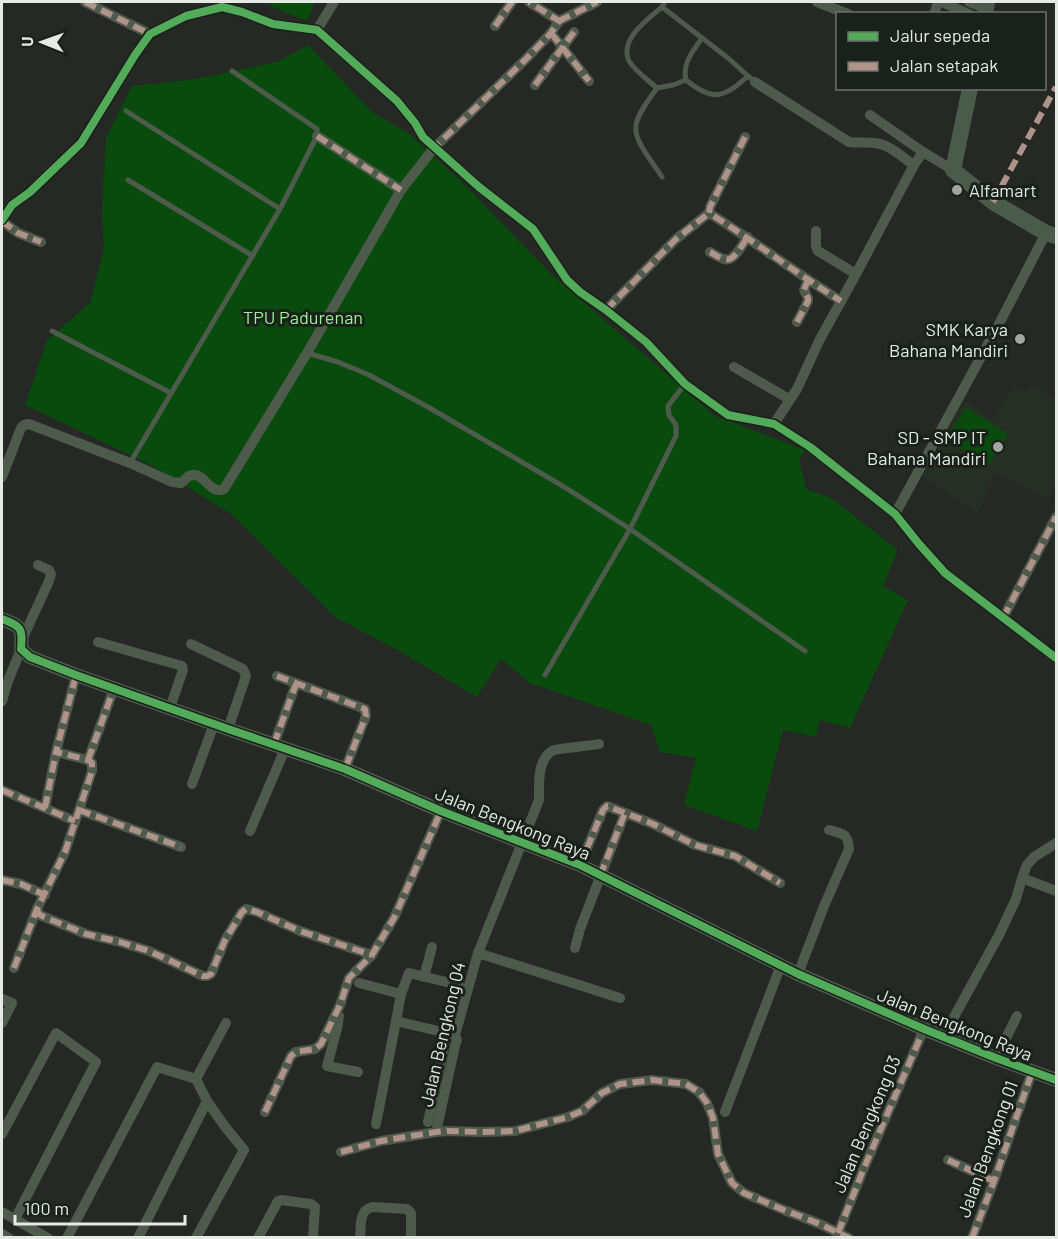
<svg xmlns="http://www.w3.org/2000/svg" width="1058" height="1239" font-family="Barlow,sans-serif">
	<rect width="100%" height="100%" fill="#252824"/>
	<!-- built -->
	<path fill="#262f25" d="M1014,384l12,8 5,-7 25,14v85l-7,15 -53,-26 -19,41 -55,-37 42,-77 28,20z"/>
	<!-- green -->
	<g fill="#094b0d">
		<path d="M272,2h43l-8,19 -37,-15z"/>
		<path d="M308,45l64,67 36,21 53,48 89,92 165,143 90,34 -6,9 7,30 25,9 67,52 -15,36 25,14 -58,128 -30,-8 -4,17 -33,-7 -26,101 -73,-26 12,-47 -36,-6 -9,-27 -121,-42 -29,-24 -24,38 -76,-45 -66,-35 -105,-104 -81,-49 -124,-59 22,-65 43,-37 14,-55 -2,-36 4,-74 26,-52 63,-7 82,-17z"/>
		<path d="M966,407l42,27 -20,32 -42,-27z"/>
	</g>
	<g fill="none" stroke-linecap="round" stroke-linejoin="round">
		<!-- service -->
		<g stroke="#4d5a4c" stroke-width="5">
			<path d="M665,2l-3,5 66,51 20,18"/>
			<path d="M662,7c-14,12 -43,32 -33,54 6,10 19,19 28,27l16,-3 13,-5c27,22 38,18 62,-4l7,6"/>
			<path d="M686,80c-4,-17 7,-29 16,-42"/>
			<path d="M657,88c-7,10 -20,26 -21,38 -3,14 18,38 26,51"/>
			<path d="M126,111l154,98"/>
			<path d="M128,180l125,76"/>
			<path d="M52,331l119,62"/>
			<path d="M307,353l31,9 31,13 59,32 138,81 64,41 175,122"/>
			<path d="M130,463l150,-254 37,-73v-7l-85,-58"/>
			<path d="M545,675l85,-146 46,-93v-11l-7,-10 -1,-9 17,-22"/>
		</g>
		<!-- minor -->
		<g stroke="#4d5a4c" stroke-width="10">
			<path d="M85,2l65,32"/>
			<path d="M817,2l31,12"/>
			<path d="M942,2l27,12"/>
			<path d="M969,2l17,6"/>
			<path d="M934,14l4,-12"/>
			<path d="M559,21l38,-19"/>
			<path d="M495,26l17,-24"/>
			<path d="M317,30l17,-28"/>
			<path d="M551,33l38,48"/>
			<path d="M755,82l94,60c9,1 17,0 25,1 15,1 28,14 40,22"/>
			<path d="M535,85l39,-53"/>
			<path d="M870,115l53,37 30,18"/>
			<path d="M317,136l84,54"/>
			<path d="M745,137l-35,70 -1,6c45,28 87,60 132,88"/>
			<path d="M2,220l10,-15 18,-13 51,-49 54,-88 15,-21 36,-18 36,-9 20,5 31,12 44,6 80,71 18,22 8,14 56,50 54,42 34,51 13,12 26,18 40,32 39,42 43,31 46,9 36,23 85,67 24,30 26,29 111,85"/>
			<path d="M2,221l16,12 23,9"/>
			<path d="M816,231v16l2,4 38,23"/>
			<path d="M710,252c4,2 9,6 14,7 10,4 18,-15 24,-22"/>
			<path d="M606,310l70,-71 33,-26"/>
			<path d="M797,322l11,-21v-3l-4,-8 4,-10"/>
			<path d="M734,367l55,32"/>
			<path d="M774,424l23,-35 22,-48 37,-67 58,-109 9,-13"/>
			<path d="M2,477l19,-49 3,-3 5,-1 101,39 42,19 9,1c3,-2 5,-5 8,-7 14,-7 21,20 35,13l83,-136 94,-163 33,-42 91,-88 26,-27 8,-12 -30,-19"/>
			<path d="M895,514l104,-190 47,-91"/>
			<path d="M1003,618l53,-101"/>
			<path d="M22,640l27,-59 2,-7 -2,-4 -11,-5"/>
			<path d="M98,642l84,24 1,4 -13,38"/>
			<path d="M191,644l52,25 3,7 -18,53"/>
			<path d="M277,676l88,33 1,7 -21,53"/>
			<path d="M2,701l6,-20 13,-32"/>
			<path d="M274,744l22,-60"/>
			<path d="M88,760l26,-72"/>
			<path d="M192,784l22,-60"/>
			<path d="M2,790l73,31"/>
			<path d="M45,808l11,-56"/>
			<path d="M79,810l102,37"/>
			<path d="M250,831l35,-82"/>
			<path d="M580,865l23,-55 4,-4 46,18 42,21 40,11 45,27"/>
			<path d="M1022,878l34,13"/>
			<path d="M2,880l19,4 24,11"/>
			<path d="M37,909l2,5 3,2 44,18 34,8 29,9 54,25h4l4,-2 14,-34 17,-28 4,-3 11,3 43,19 72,24"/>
			<path d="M575,948l5,-19 45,-116"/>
			<path d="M478,953l142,45"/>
			<path d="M14,968l23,-59 28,-57 27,-81v-8l-4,-3 -32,-8 20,-77"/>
			<path d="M798,974l26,-68 25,-57c-1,-16 -6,-15 -20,-19"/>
			<path d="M424,977l8,-30"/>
			<path d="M359,983l42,11"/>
			<path d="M2,999l10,4 -10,20"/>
			<path d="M339,1016l-2,13 -10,37 31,6"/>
			<path d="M455,1035l-59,-14 5,-27 8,-21 50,12"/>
			<path d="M943,1037l56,-102 17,-36 6,-21 5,-13 7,-8 22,-14"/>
			<path d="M996,1058l21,-42"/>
			<path d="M196,1079l30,-56"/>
			<path d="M265,1112l26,-56 5,-4 19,-3 6,-5 19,-39 9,-27 23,-23 22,-37 47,-107"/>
			<path d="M725,1112l56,-147"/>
			<path d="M428,1122l24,-112"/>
			<path d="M376,1124l20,-103"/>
			<path d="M436,1132l19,-86 2,-6 -2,-5 23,-82 61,-153c0,-15 -2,-40 13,-49 5,-3 39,-5 47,-7"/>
			<path d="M2,1134l54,-101 40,29 -81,157"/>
			<path d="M341,1152l40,-11 55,-9 11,-1 34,1 34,-1 53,-14 14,-6 20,-18 18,-9 32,-4 34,4 13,8 8,11 6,15 5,36 14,29 12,10 40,17 36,14 29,14"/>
			<path d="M948,1160l46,21"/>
			<path d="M2,1212l46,26"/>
			<path d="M838,1233l26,-65 60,-139"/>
			<path d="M2,1234l7,4"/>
			<path d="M67,1238l90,-171 39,12 11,22 -69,137"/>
			<path d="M196,1238l48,-88 -18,-22 -19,-27"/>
			<path d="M258,1238l20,-37 3,-1 30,4 4,3 -2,31"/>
			<path d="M360,1238c1,-12 -1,-28 12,-31l35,2 4,4v25"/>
			<path d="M972,1238l22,-57 38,-109"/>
		</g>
		<!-- tertiary -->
		<path stroke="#4d5a4c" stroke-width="14" d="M2,619c19,7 21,9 19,30l9,8 46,18 152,54 117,40 96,42 139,54 218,109 126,55 72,29 60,22"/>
		<!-- secondary -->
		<g stroke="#4b5b4b" stroke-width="16">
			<path d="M985,14l2,-12"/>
			<path d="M970,88l-17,82 40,32 53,31 10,3"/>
		</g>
		<!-- quiet -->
		<g stroke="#af9288" stroke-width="6" stroke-dasharray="12 6" stroke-linecap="butt">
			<path d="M85,2l65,32"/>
			<path d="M559,21l38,-19"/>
			<path d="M495,26l17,-24"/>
			<path d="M551,33l38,48"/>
			<path d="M535,85l39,-53"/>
			<path d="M317,136l84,54"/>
			<path d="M745,137l-35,70 -1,6c45,28 87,60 132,88"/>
			<path d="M431,145l3,3 91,-88 26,-27 8,-12 -30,-19"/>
			<path d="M993,202l63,-115"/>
			<path d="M2,221l16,12 23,9"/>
			<path d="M710,252c4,2 9,6 14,7 10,4 18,-15 24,-22"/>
			<path d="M606,310l70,-71 33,-26"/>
			<path d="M797,322l11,-21v-3l-4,-8 4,-10"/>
			<path d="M1003,618l53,-101"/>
			<path d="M277,676l88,33 1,7 -21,53"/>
			<path d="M274,744l22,-60"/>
			<path d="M88,760l26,-72"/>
			<path d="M2,790l73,31"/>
			<path d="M45,808l11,-56"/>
			<path d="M79,810l102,37"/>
			<path d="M580,865l23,-55 4,-4 46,18 42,21 40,11 45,27"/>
			<path d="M600,876l25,-63"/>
			<path d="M2,880l19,4 24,11"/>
			<path d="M37,909l2,5 3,2 44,18 34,8 29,9 54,25h4l4,-2 14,-34 17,-28 4,-3 11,3 43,19 72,24"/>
			<path d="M14,968l23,-59 28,-57 27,-81v-8l-4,-3 -32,-8 20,-77"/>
			<path d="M265,1112l26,-56 5,-4 19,-3 6,-5 19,-39 9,-27 23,-23 22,-37 47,-107"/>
			<path d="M341,1152l40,-11 55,-9 11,-1 34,1 34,-1 53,-14 14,-6 20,-18 18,-9 32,-4 34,4 13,8 8,11 6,15 5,36 14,29 12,10 40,17 36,14 29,14"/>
			<path d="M948,1160l46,21"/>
			<path d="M838,1233l26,-65 60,-139"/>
			<path d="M972,1238l22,-57 38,-109"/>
		</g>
		<!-- cycleway casing -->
		<g stroke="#1a201a" stroke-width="11">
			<g id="cycleway">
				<path d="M2,220l10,-15 18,-13 51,-49 54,-88 15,-21 36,-18 36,-9 20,5 31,12 44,6 80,71 18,22 8,14 56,50 54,42 34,51 13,12 26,18 40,32 39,42 43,31 46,9 36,23 85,67 24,30 26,29 111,85"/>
				<path d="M2,619c19,7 21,9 19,30l9,8 46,18 152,54 117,40 96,42 139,54 218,109 126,55 72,29 60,22"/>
			</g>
		</g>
		<!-- cycleway -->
		<use href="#cycleway" stroke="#51ab58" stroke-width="8"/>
	</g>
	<!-- markers -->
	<g fill="#a2a6a1" stroke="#1a201a" stroke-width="2">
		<circle cx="957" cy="190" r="6"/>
		<circle cx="1020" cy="339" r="6"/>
		<circle cx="998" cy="447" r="6"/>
	</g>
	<g text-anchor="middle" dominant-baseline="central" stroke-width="6" stroke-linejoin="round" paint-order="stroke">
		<!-- poi labels -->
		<g font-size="18" fill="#e6eae5" stroke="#1a201a" text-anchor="end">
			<text x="969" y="190" text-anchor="start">Alfamart</text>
			<text x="1008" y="329">SMK Karya<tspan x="1008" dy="21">Bahana Mandiri</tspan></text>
			<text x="986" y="437">SD - SMP IT<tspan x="986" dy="21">Bahana Mandiri</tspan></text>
		</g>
		<!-- park labels -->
		<g font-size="18" fill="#98f293" stroke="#1a201a">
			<text x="303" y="317">TPU Padurenan</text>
		</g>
		<!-- street labels -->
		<g font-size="18" fill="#e6eae5" stroke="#1a201a">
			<text transform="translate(513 823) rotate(22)">Jalan Bengkong Raya</text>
			<text transform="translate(955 1024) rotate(22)">Jalan Bengkong Raya</text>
			<text transform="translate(442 1034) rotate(-77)">Jalan Bengkong 04</text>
			<text transform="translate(866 1124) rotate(-67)">Jalan Bengkong 03</text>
			<text transform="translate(987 1149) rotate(-70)">Jalan Bengkong 01</text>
		</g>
	</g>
	<!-- border -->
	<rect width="1058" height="1239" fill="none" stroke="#e6eae5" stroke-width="6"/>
	<!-- legend -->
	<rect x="836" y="12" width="210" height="78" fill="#1a201a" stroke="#6c716b" stroke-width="1.5"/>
	<rect x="848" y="32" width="30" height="9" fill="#51ab58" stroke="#6c716b" stroke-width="1.5"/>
	<text x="890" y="42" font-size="18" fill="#e6eae5">Jalur sepeda</text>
	<rect x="848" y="62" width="30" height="9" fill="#af9288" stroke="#6c716b" stroke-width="1.5"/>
	<text x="890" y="72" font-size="18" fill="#e6eae5">Jalan setapak</text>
	<!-- north arrow -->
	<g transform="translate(42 42) rotate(271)" stroke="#1a201a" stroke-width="4.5" paint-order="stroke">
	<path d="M0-4.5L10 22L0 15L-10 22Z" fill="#e6eae5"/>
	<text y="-9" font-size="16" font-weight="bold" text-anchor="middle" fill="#e6eae5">U</text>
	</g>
	<!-- scale -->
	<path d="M15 1215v9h170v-9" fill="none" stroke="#e6eae5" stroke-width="3"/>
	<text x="24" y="1215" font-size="18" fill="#e6eae5" stroke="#1a201a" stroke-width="4.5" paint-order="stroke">100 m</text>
</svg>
